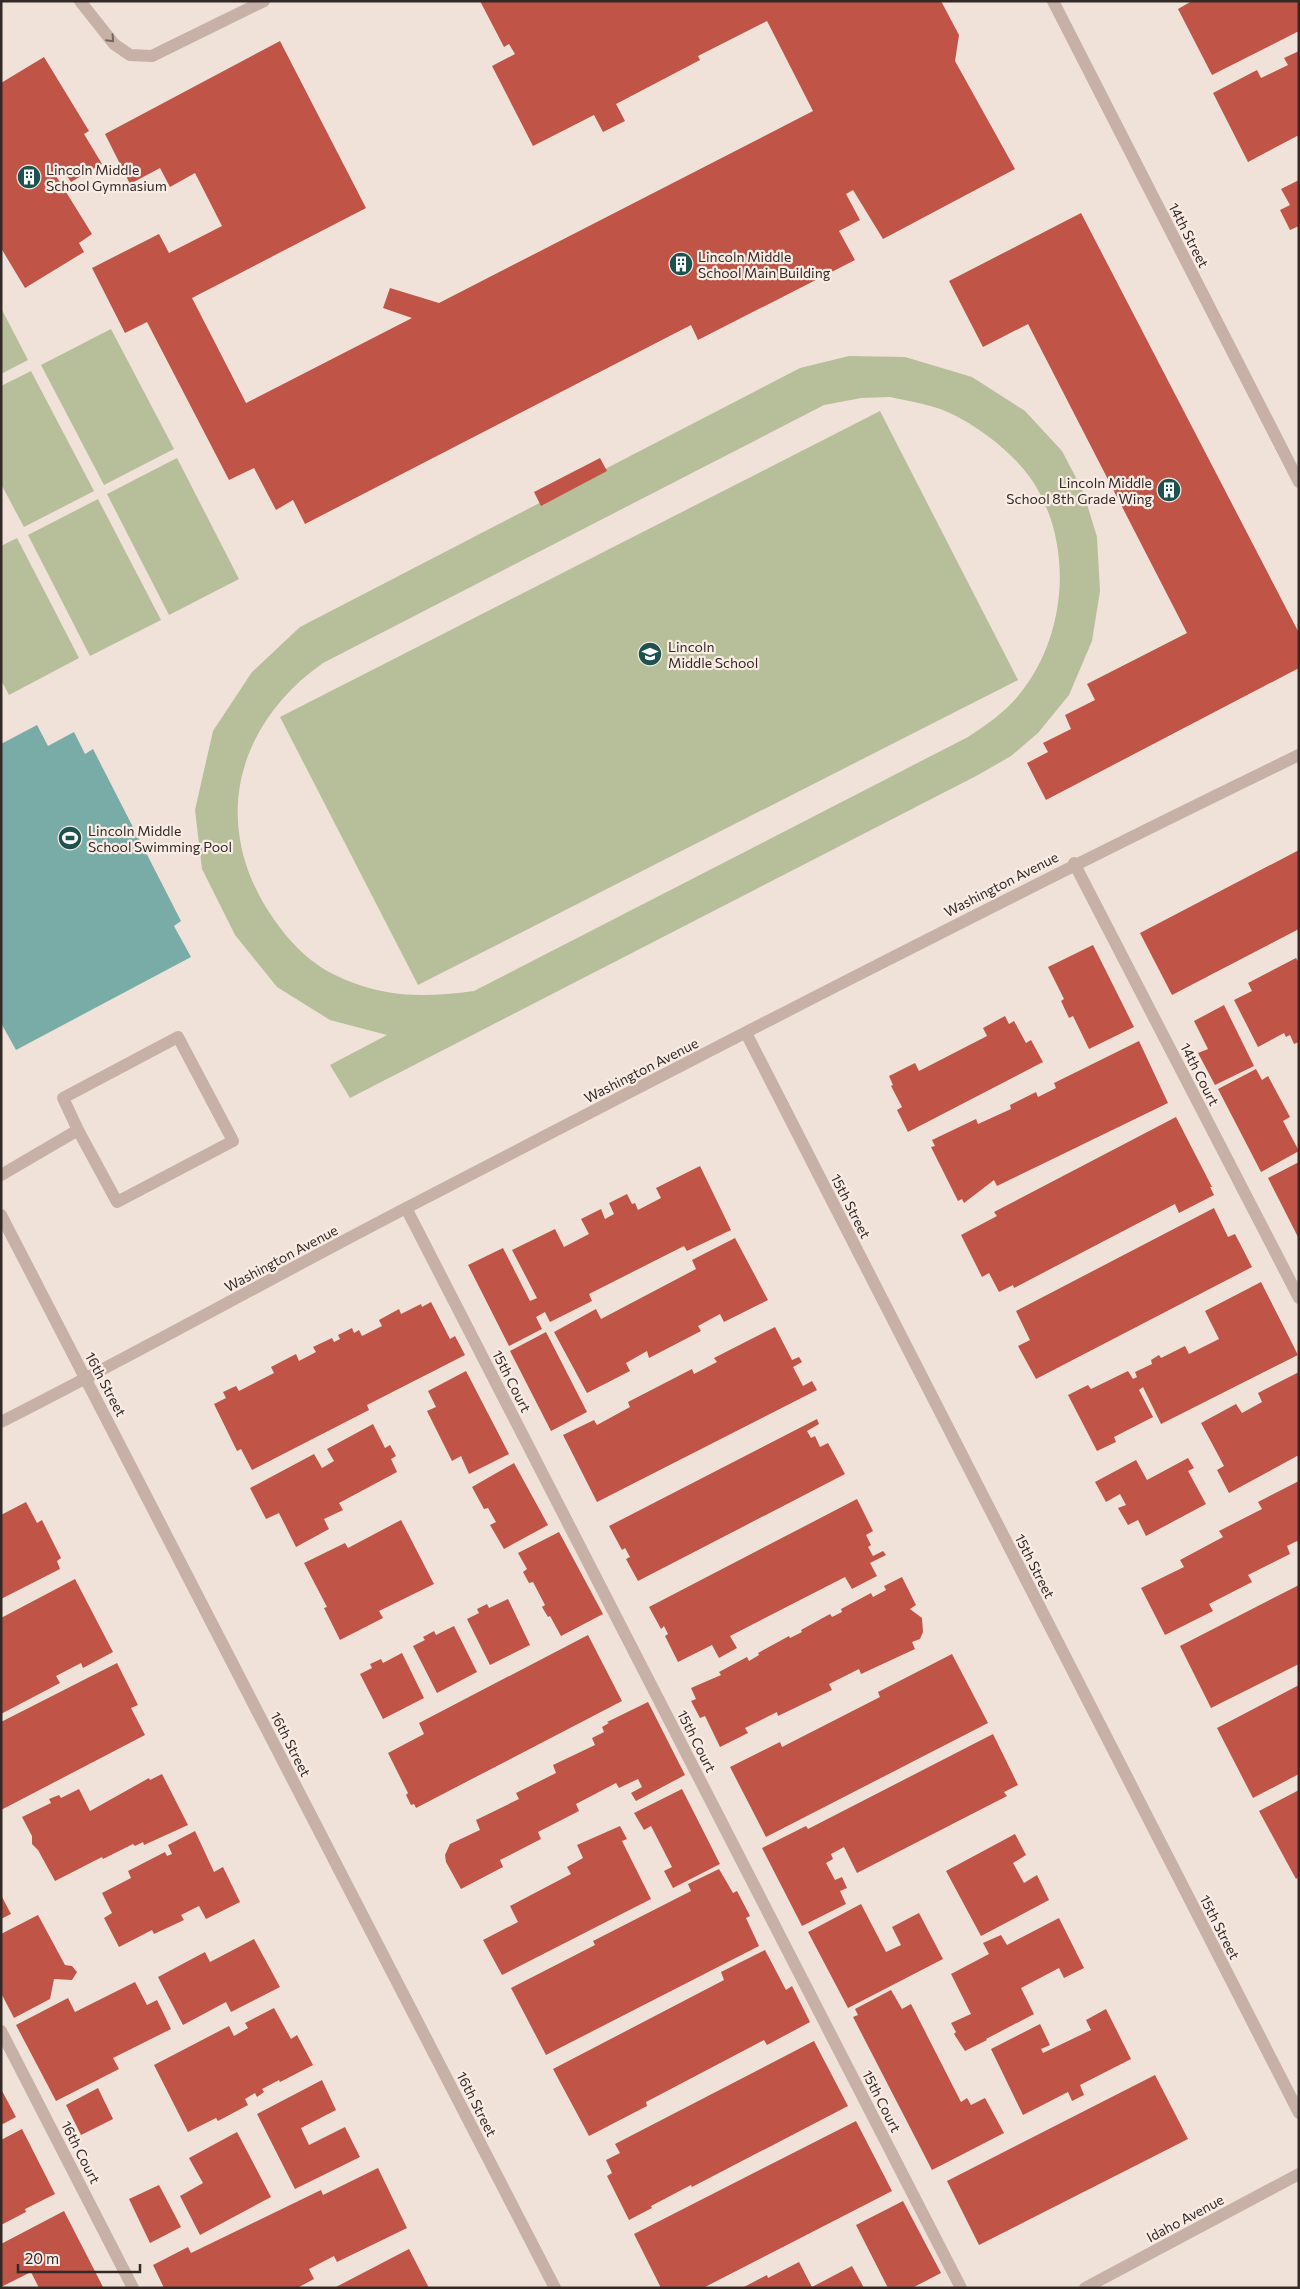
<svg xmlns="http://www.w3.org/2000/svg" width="1300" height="2289" font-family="Commissioner,sans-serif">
	<rect width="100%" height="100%" fill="#f0e2d9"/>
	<!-- green -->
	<g fill="#b6be9a" fill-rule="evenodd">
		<path d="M1,308l27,52 -27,14z"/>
		<path d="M111,329l63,120 -70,36 -63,-120z"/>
		<path d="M849,356l56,1 67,20 53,34 37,40 21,40 14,46 3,54 -8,50 -23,54 -31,38 -27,23 -33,19 -628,323 -20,-33 57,-30 -57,-15 -53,-33 -42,-52 -33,-66 -7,-59 18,-79 39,-59 48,-45 500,-259zM890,397c22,5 46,8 66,19 27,14 55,36 73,60 46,64 39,161 -11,220 -14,17 -32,29 -50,41l-494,254c-52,7 -93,7 -141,-17 -26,-13 -47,-36 -62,-59 -61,-91 -35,-191 52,-252l501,-258 37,-7z"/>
		<path d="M31,371l63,120 -70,36 -23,-43v-98z"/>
		<path d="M880,411l138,269 -600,305 -138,-268z"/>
		<path d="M177,458l62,121 -70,36 -62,-121z"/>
		<path d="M98,499l63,121 -71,36 -62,-121z"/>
		<path d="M17,538l62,120 -70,37 -8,-15v-134z"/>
	</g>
	<!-- water -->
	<path fill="#79aba7" d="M37,725l11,21 26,-14 11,22 8,-5 88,172 -7,5 17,31 -175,93 -15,-27v-279z"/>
	<!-- building -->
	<g fill="#c05446">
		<path d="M480,1h461l18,34 -4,26 60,108 -132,70 -30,-49 -7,4 14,26 -21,11 16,29 -157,80 -7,-15 -386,199 -12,-24 -17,10 -22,-42 -25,12 -82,-158 -22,11 -33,-65 67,-34 10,19 53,-27 -27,-53 -25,14 -10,-19 -30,16 -25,-50 175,-93 86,167 -174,90 54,105 166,-85 -29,-10 7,-20 49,15 374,-192 -46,-90 -69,35 2,4 -84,44 9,17 -22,11 -9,-17 -61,31 -41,-80 23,-12 -6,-10 -5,3z"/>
		<path d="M1192,1h107v30l-87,44 -34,-66z"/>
		<path d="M1299,51v84l-51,27 -35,-69 44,-23 4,8 27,-13 -4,-7z"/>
		<path d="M44,57l45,74 -5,3 18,30 -31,18 -10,-15 -8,4 39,63 -13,9 5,9 -59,36 -24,-40v-165z"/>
		<path d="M1299,180v46l-9,4 -10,-20 10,-5 -9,-16z"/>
		<path d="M1081,213l218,420v35l-253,132 -19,-37 21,-11 -5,-9 28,-14 -6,-14 30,-15 -8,-16 100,-51 -159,-309 -45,23 -34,-66z"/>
		<path d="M600,458l7,13 -66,35 -7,-14z"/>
		<path d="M1299,850v79l-127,66 -32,-62z"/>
		<path d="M1093,945l41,82 -45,22 -16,-33 -4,2 -8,-17 3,-2 -16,-32z"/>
		<path d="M1296,958l3,5v79l-5,2 -4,-9 -4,2 -2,-4 -26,14 -24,-47 18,-9 -4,-8z"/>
		<path d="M1224,1005l30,61 -39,19 -17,-32 10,-4 -14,-28z"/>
		<path d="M1005,1016l4,8 5,-3 12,22 5,-3 12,22 -135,70 -11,-22 5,-3 -11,-21 2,-1 -4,-9 26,-13 4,8 68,-35 -4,-8z"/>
		<path d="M1139,1041l29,62 -171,83 -3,-6 -30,23 -2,-4 -4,2 -27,-54 4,-1 -3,-6 44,-21 2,5 33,-15 -1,-4 26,-13 2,5 18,-9 -2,-5z"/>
		<path d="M1256,1069l6,11 6,-4 22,41 -7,4 16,30 -38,21 -43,-83z"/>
		<path d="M1176,1117l36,70h-2l4,8 -35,18 -4,-9 -161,84 -1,-3 -14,7 -10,-19 -7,4 -21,-42 36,-19 -3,-4z"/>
		<path d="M1299,1162v77l-31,-61z"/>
		<path d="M700,1166l31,64 -44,21 -3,-5 -95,48 3,7 -42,21 -5,-10 -9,5 6,12 -33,17 -41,-81 35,-17 27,53 7,-3 -25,-48 43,-21 9,18 25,-13 -8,-15 20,-10 4,10 9,-5 -5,-11 18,-9 5,10 3,-1 3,7 23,-12 -5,-10z"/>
		<path d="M1214,1208l14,29 7,-3 17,33 -216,112 -18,-33 12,-6 -14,-29z"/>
		<path d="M735,1238l33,62 -44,22 -4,-8 -22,12 3,5 -52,27 -2,-7 -21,12 4,8 -43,22 -33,-61 42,-23 5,10 95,-50 -4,-9z"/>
		<path d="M1261,1282l37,73 -137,69 -18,-37 -4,3 14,27 -39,20 2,5 -19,9 -29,-56 20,-10 3,4 37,-18 5,8 4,-2 -2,-5 17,-8 -1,-4 8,-5 2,3 24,-12 4,8 30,-15 -14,-28z"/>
		<path d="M431,1302l19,37 5,-3 10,19 -98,50 2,5 -117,60 -11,-21 -4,2 -23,-47 12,-6 -3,-6 13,-6 3,5 35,-18 -3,-6 25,-13 3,7 17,-9 -3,-5 19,-9 2,4 6,-3 -2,-4 14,-7 2,5 5,-3 3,6 20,-10 -3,-6 20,-11 2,5 20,-10 1,3z"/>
		<path d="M775,1327l17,33 7,-3 3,5 -9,5 10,19 9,-5 5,9 -220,112 -34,-67 31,-15 3,5 33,-18 -2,-5 64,-33 2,5 23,-12 -3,-4z"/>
		<path d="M546,1332l41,80 -36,19 -41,-80z"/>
		<path d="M466,1371l43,83 -40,20 -8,-18 -9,5 -25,-50 9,-4 -8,-16z"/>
		<path d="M1299,1372v83l-70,38 -12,-23 7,-4 -23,-43 35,-19 6,9 20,-11 -4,-9z"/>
		<path d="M817,1419l2,5 -12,7 4,7 4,-2 5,11 8,-4 17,31 -207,107 -12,-22 4,-2 -5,-9 -3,2 -13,-24z"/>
		<path d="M373,1424l12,24 5,-3 6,11 -5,3 6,13 -58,31 4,7 -19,9 5,10 -33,18 -17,-34 -13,6 -16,-31 64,-34 8,14 12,-7 -7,-12z"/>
		<path d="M1188,1458l6,10 -6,3 18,33 -60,32 -8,-16 -10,5 -10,-17 8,-3 -6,-11 -14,8 -11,-20 41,-22 11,20z"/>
		<path d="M514,1463l34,62 -44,24 -14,-24 6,-3 -8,-14 -4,1 -12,-22z"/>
		<path d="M1299,1481v63l-2,-3 -10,5 3,8 -42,21 4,7 -43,22 4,7 -48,24 -24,-47 43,-21 -4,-7 43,-23 -4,-6 43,-22 -4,-7z"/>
		<path d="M857,1499l16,32 -7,4 5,10 -3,2 5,9 10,-5 3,4 -16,8 7,13 -25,13 -7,-12 -115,59 7,12 -18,10 -7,-13 -34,17 -13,-26 3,-2 -4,-8 -3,3 -12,-22z"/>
		<path d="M26,1502l11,21 5,-3 19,38 -4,3 3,8 -59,30v-84z"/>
		<path d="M401,1520l33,64 -55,27 4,7 -43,22 -16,-32 3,-1 -23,-44 41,-20 3,5z"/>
		<path d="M559,1532l44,82 -42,22 -11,-20 -2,1 -6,-10 3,-2 -12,-23 -4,1 -6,-11 4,-3 -9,-16z"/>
		<path d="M902,1577l14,28 -6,4 12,9 1,14 -3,7 -8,3 3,7 -54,25 -2,-5 -30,15 3,6 -54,26 -1,-4 -32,16 3,5 -28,14 -15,-31 -5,2 -9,-17 5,-2 -5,-11 30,-13 -2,-3 28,-15 2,4 10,-6 -1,-2 31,-17 1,2 12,-6 -1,-2 29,-16 2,3 10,-5 -1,-3 30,-16 2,4 13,-7 -2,-4z"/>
		<path d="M75,1579l38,73 -30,16 -2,-5 -25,13 4,7 -59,31v-96z"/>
		<path d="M1299,1585v79l-88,44 -31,-62z"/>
		<path d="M508,1599l22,46 -40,20 -23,-46 12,-6 -2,-4 10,-5 2,4z"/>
		<path d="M454,1626l23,46 -40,21 -24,-47 12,-6 -2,-3 11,-6 2,4z"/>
		<path d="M588,1635l34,66 -206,107 -2,-4 -3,1 -5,-10 2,-2 -20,-40 36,-19 -5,-11z"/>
		<path d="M402,1653l22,45 -41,21 -23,-45 12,-6 -2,-4 11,-5 2,4z"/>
		<path d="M952,1654l36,69 -222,114 -36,-70 50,-25 2,5 98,-50 -2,-5z"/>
		<path d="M117,1663l21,42 -7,3 14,27 -144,75v-88z"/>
		<path d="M1299,1685v89l-46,24 -36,-70z"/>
		<path d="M648,1702l37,73 -49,26 -5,-8 11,-6 -4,-8 -19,9 -3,-5 -40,21 3,7 -41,21 3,7 -41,21 3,7 -42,22 -15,-27 -1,-7 5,-11 30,-14 -4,-10 43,-21 -3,-6 40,-20 -3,-8 42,-20 -3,-7 12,-6 -2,-5 7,-4 -2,-1z"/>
		<path d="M993,1734l25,51 -14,7 3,4 -150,77 -13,-26 -13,7 2,5 -7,4 9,17 7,-3 5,11 -7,3 6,13 -44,22 -40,-78 44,-22 2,3z"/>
		<path d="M162,1774l26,51 -44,20 -1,-3 -8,4 -2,-2 -30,15 -1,-2 -47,24 -17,-31 -6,-6v-8l-10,-19 29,-14 -2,-4 10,-4 2,3 18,-9 11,22 59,-33 1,2z"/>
		<path d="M682,1789l38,75 -47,24 -9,-17 8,-4 -21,-41 -7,4 -10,-17z"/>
		<path d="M1299,1790v87l-3,2 -37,-68z"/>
		<path d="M620,1826l7,13 -5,2 29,58 -149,76 -19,-35 35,-18 -8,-16 61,-32 -4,-7 16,-9 -6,-13z"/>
		<path d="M195,1831l19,41 9,-5 17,35 -34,17 -7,-13 -18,9 3,5 -30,14 -2,-4 -33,17 -15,-29 8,-5 -10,-20 29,-15 -3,-7 37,-19 2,4 5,-2 -4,-9z"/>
		<path d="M1015,1834l11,21 -13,8 11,20 13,-8 12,25 -68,36 -35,-65z"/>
		<path d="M719,1869l14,24 4,-2 13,25 -4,2 13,28 -213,109 -35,-67 84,-43 -2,-4 98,-50 -3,-7z"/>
		<path d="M1,1895l10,19 -10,5z"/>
		<path d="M861,1904l25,48 15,-7 -9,-18 27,-14 24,46 -95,49 -40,-76z"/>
		<path d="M38,1915l27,50 7,1 5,6 -5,8 -18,-1 -4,20 -36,19 -13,-25v-59z"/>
		<path d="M1059,1918l25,50 -20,10 -5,-10 -38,20 13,26 -48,25 1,1 -22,11 -11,-17 2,-2 -5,-9 20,-9 -20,-40 38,-20 -6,-11 18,-8 6,10z"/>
		<path d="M254,1939l26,48 -49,25 -5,-10 -43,23 -25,-48 47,-25 5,10z"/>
		<path d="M765,1950l21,40 6,-4 18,36 -43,23 -3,-5 -118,62 1,4 -58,30 -36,-67 171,-89 -3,-8z"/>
		<path d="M135,1982l12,23 10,-5 14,29 -58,29 6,11 -63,32 -40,-76 52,-27 7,14z"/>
		<path d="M891,1990l11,19 9,-5 50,98 6,-4 4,7 14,-7 19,35 -72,37 -79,-153 5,-2 -3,-6z"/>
		<path d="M274,2008l17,31 6,-4 16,30 -33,17 -1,-2 -17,9 2,3 -7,5 -2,-4 -10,6 3,6 -30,16 -2,-3 -28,14 -34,-67 75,-39 5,10 14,-8 -3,-5z"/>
		<path d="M1106,2009l25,50 -51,26 4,10 -12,6 -4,-9 -45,23 -32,-66 49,-25 10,21 -9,4 2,4 48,-23 -5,-10z"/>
		<path d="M814,2041l34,65 -156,81 -1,-2 -40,21 1,2 -23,12 -22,-44 5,-3 -6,-13 14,-7 -5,-9z"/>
		<path d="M1155,2075l33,64 -209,106 -32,-64z"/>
		<path d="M322,2080l14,30 -35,18 8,17 36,-18 15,30 -65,32 -38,-75z"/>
		<path d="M98,2088l15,31 -32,16 -15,-30z"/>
		<path d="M1,2089l15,28 -15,8z"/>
		<path d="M856,2121l36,70 -189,97h-42l-27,-54z"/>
		<path d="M22,2129l33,65 -30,15 1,3 -25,13v-85z"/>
		<path d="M237,2132l34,65 -71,38 -20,-39 23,-13 -14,-25z"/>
		<path d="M378,2168l29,60 -70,34 -3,-6 -25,13 5,10 -17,9h-133l-11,-23 35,-18 3,6 130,-63 2,5z"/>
		<path d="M159,2185l22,42 -31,16 -21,-44z"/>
		<path d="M903,2201l38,72 -29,15h-24l-32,-63z"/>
		<path d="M64,2211l39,76 -64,1 -8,-16 -30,15v-43z"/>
		<path d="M409,2249l20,39h-95z"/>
		<path d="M799,2262l13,25 40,-21 12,22h-122l25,-13 1,3z"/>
	</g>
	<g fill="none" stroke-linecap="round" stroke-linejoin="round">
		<!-- service -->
		<g stroke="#c7b0a5" stroke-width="12">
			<path d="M80,1l34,43 16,11 22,1 112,-55"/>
			<path d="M1074,863l225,435"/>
			<path d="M178,1037l55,104 -116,61 -39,-72 -15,-32z"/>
			<path d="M1,1175l77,-45"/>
			<path d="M406,1208l555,1080"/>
			<path d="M1,2031l132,257"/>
		</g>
		<!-- minor -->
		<g stroke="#c7b0a5" stroke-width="12">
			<path d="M746,1033l553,1080"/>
			<path d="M1,1215l554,1073"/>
			<path d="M1,1422c138,-70 272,-145 409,-216 295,-153 590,-306 889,-451"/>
			<path d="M1085,2288l214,-114"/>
		</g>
		<!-- tertiary -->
		<path stroke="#c7b0a5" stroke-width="12" d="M1053,1l246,481"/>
	</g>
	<!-- one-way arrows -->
	<defs><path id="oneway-chevron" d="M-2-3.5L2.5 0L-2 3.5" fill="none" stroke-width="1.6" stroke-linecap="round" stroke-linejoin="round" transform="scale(1.25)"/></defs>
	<use stroke="#76665f" href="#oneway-chevron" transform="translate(111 39) rotate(47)"/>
	<!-- icons -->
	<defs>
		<g id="building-disc" transform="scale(1.25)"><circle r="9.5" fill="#1e524f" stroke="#f8ece5"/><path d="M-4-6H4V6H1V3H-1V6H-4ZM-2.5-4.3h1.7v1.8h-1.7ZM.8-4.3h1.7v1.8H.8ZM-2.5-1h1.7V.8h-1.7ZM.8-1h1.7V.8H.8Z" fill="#fff"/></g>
		<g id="school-disc" transform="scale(1.25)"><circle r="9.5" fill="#1e524f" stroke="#f8ece5"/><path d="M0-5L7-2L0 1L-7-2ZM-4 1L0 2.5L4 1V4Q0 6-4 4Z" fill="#fff"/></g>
		<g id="stadium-disc" transform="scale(1.25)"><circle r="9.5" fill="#1e524f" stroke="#f8ece5"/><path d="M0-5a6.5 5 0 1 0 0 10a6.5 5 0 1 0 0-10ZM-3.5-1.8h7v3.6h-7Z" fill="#fff"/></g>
	</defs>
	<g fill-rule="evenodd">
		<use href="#building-disc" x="29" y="177"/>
		<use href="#building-disc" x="681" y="264"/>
		<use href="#building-disc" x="1169" y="490"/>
		<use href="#school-disc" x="650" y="654"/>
		<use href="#stadium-disc" x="70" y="838"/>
	</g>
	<g text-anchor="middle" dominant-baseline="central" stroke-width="4.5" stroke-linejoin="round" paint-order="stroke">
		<!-- poi labels -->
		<g font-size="14" fill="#332926" stroke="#f8ece5" text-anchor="start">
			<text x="46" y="169">Lincoln Middle<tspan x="46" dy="16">School Gymnasium</tspan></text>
			<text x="698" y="256">Lincoln Middle<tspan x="698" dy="16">School Main Building</tspan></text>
			<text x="1152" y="482" text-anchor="end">Lincoln Middle<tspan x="1152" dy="16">School 8th Grade Wing</tspan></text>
			<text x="668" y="646">Lincoln<tspan x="668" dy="16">Middle School</tspan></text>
			<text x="88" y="830">Lincoln Middle<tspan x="88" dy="16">School Swimming Pool</tspan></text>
		</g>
		<!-- street labels -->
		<g font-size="14" fill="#332926" stroke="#f8ece5">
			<text transform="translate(1189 235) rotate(63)">14th Street</text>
			<text transform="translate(1001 884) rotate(-27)">Washington Avenue</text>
			<text transform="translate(641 1070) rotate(-27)">Washington Avenue</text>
			<text transform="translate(1200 1074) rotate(63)">14th Court</text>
			<text transform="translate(851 1206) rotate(63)">15th Street</text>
			<text transform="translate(281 1258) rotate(-28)">Washington Avenue</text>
			<text transform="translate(512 1381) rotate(63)">15th Court</text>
			<text transform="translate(106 1384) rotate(62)">16th Street</text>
			<text transform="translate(1035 1566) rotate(63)">15th Street</text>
			<text transform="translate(697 1741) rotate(63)">15th Court</text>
			<text transform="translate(291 1744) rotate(63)">16th Street</text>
			<text transform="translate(1220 1927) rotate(63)">15th Street</text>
			<text transform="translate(882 2101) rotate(63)">15th Court</text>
			<text transform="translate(477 2104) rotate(63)">16th Street</text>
			<text transform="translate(81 2152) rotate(63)">16th Court</text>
			<text transform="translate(1185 2218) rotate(-28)">Idaho Avenue</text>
		</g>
	</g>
	<!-- border -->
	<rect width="1300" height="2289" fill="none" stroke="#332926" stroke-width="5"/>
	<!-- scale -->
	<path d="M18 2264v8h122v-8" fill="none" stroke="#332926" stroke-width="2.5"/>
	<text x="25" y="2264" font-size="15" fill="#332926" stroke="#f8ece5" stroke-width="4" paint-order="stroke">20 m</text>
</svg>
